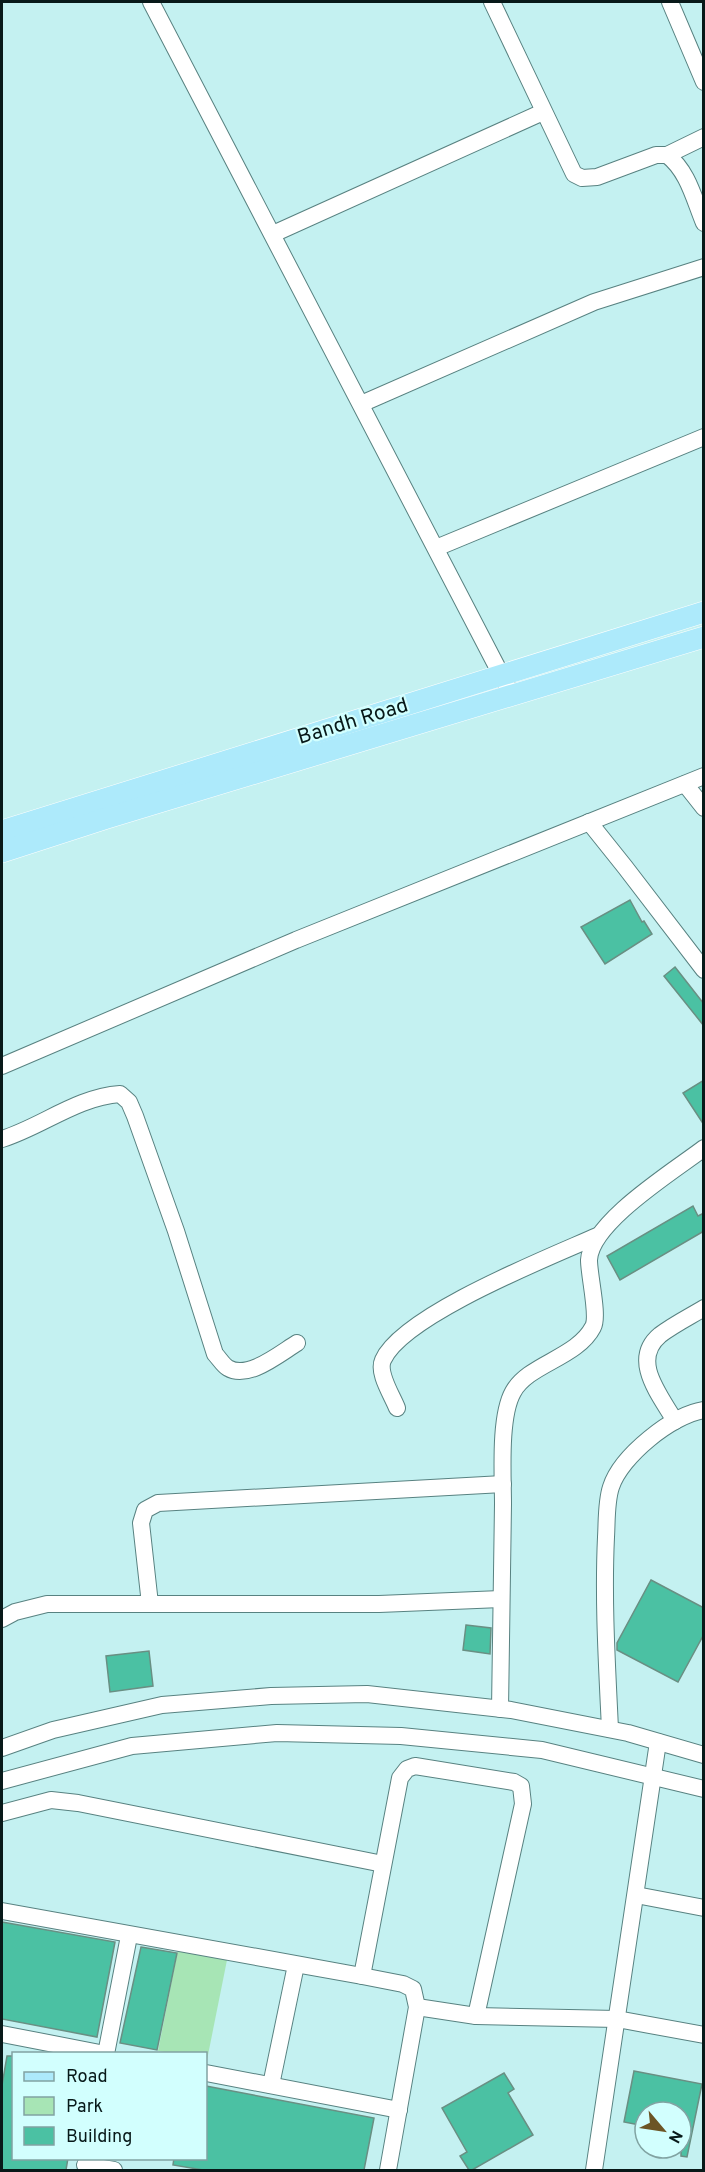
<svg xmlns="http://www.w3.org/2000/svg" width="705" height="2172" font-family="Overpass,sans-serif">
	<rect width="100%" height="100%" fill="#c4f1f1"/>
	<!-- green -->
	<path fill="#a7e5b5" d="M178,1950l49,10 -20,100h-1v-6l-34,-1 -14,-2z"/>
	<!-- building -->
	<g fill="#4bc1a3" stroke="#698f83" stroke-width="1.5">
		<path d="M630,900l12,22 2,-1 8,13 -47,30 -24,-37z"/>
		<path d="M675,967l29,37v22l-40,-50z"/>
		<path d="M704,1080v45l-21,-32z"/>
		<path d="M693,1206l5,10 6,-3v18l-84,49 -13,-24z"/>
		<path d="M651,1580l53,28v26l-26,48 -61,-32v-7z"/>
		<path d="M466,1625l25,3 -1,26 -27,-4z"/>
		<path d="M149,1651l4,35 -43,6 -4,-36z"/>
		<path d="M2,1922l113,20 -18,95 -95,-18z"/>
		<path d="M141,1947l36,6 -20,97 -37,-7z"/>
		<path d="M7,2056h7v102h54l-2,12h-64v-85z"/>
		<path d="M634,2071l68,13 -15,73 -6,-1v-44h-36v14l-21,-4z"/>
		<path d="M504,2073l10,16 -6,4 25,42 -61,35h-3l-9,-14 7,-4 -25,-44z"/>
		<path d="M206,2086l168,32 -10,52h-161l-30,-5 1,-7h32z"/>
	</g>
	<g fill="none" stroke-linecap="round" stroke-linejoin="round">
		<!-- minor casing -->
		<g stroke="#588281" stroke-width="18">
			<g id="minor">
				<path d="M151,2l356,684"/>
				<path d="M492,2l82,172 8,4 15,-1 59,-22h11l37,-18"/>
				<path d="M670,2l34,80"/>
				<path d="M667,155c21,16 27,44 37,68"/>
				<path d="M273,234l270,-122"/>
				<path d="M361,404l233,-102 110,-35"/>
				<path d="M436,548l268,-111"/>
				<path d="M685,784l19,24"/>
				<path d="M589,822l36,45 79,103"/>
				<path d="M2,1066l294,-126 408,-164"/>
				<path d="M2,1139c39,-12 75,-42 118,-45l9,8 6,14 41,115 39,123c4,4 8,11 13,14 20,12 51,-14 69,-25"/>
				<path d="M397,1408c-5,-13 -20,-35 -14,-48 20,-45 167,-103 214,-124"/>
				<path d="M675,1421c-15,-26 -45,-61 -15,-86 13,-10 29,-18 44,-27"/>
				<path d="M150,1604l-9,-81 4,-13 13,-7 345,-19"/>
				<path d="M2,1619l13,-7 32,-8h332l122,-5"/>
				<path d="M500,1709c1,-68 2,-137 3,-205 0,-29 -4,-87 10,-112 15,-28 64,-34 80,-65 6,-11 -4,-51 -4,-67 2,-38 85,-89 115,-112"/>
				<path d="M610,1729c-3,-64 -7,-128 -4,-192 1,-16 0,-35 5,-50 10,-31 61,-72 93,-77"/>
				<path d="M2,1748l51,-18 109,-25 109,-9 96,-2 144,16 117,23 76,22"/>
				<path d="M2,1781l130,-35 145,-13 124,3 141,14 162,39"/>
				<path d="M2,1813l49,-13 27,3 305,61"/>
				<path d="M636,1895l68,13"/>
				<path d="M2,1911l360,65 41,8 10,5 4,18 -29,163"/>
				<path d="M362,1976l38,-198 7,-9 8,-3 99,16 7,4 2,18 -47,212"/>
				<path d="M417,2007l59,9 141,3 87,16"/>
				<path d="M2,2034l103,20"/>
				<path d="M106,2054l23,-118"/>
				<path d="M206,2073l193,37"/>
				<path d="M271,2085l25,-120"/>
				<path d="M85,2165l29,5"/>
				<path d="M594,2170l64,-428"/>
			</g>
		</g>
		<!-- major casing -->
		<g stroke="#fff" stroke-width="22">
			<g id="major">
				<path d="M2,831l702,-219"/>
				<path d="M2,852l105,-34 597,-181"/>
			</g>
		</g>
		<!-- minor -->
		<use href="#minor" stroke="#fff" stroke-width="16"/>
		<!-- major -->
		<use href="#major" stroke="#adeafb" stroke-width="21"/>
	</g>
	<g text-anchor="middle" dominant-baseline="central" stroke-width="4.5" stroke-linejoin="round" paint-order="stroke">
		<!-- street labels -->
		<g font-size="21" fill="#081919" stroke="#d2fffe">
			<text transform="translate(353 722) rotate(-17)">Bandh Road</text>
		</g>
	</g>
	<!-- border -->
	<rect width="705" height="2172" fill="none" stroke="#081919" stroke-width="6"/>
	<!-- legend -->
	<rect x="12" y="2052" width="195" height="108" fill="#d2fffe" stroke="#81a3a2" stroke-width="1.5"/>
	<rect x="24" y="2072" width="30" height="9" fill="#adeafb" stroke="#81a3a2" stroke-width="1.5"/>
	<text x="66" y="2082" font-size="18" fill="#081919">Road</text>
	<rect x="24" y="2097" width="30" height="18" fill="#a7e5b5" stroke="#81a3a2" stroke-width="1.5"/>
	<text x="66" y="2112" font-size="18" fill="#081919">Park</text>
	<rect x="24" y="2127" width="30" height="18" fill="#4bc1a3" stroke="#81a3a2" stroke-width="1.5"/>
	<text x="66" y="2142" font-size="18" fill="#081919">Building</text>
	<!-- north arrow -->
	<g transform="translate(663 2130) rotate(119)"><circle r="28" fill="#d2fffe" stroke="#81a3a2" stroke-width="1.5"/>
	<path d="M0-4.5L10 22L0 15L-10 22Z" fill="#6c5525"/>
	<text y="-9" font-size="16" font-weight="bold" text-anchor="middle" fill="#081919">N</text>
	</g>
</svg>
